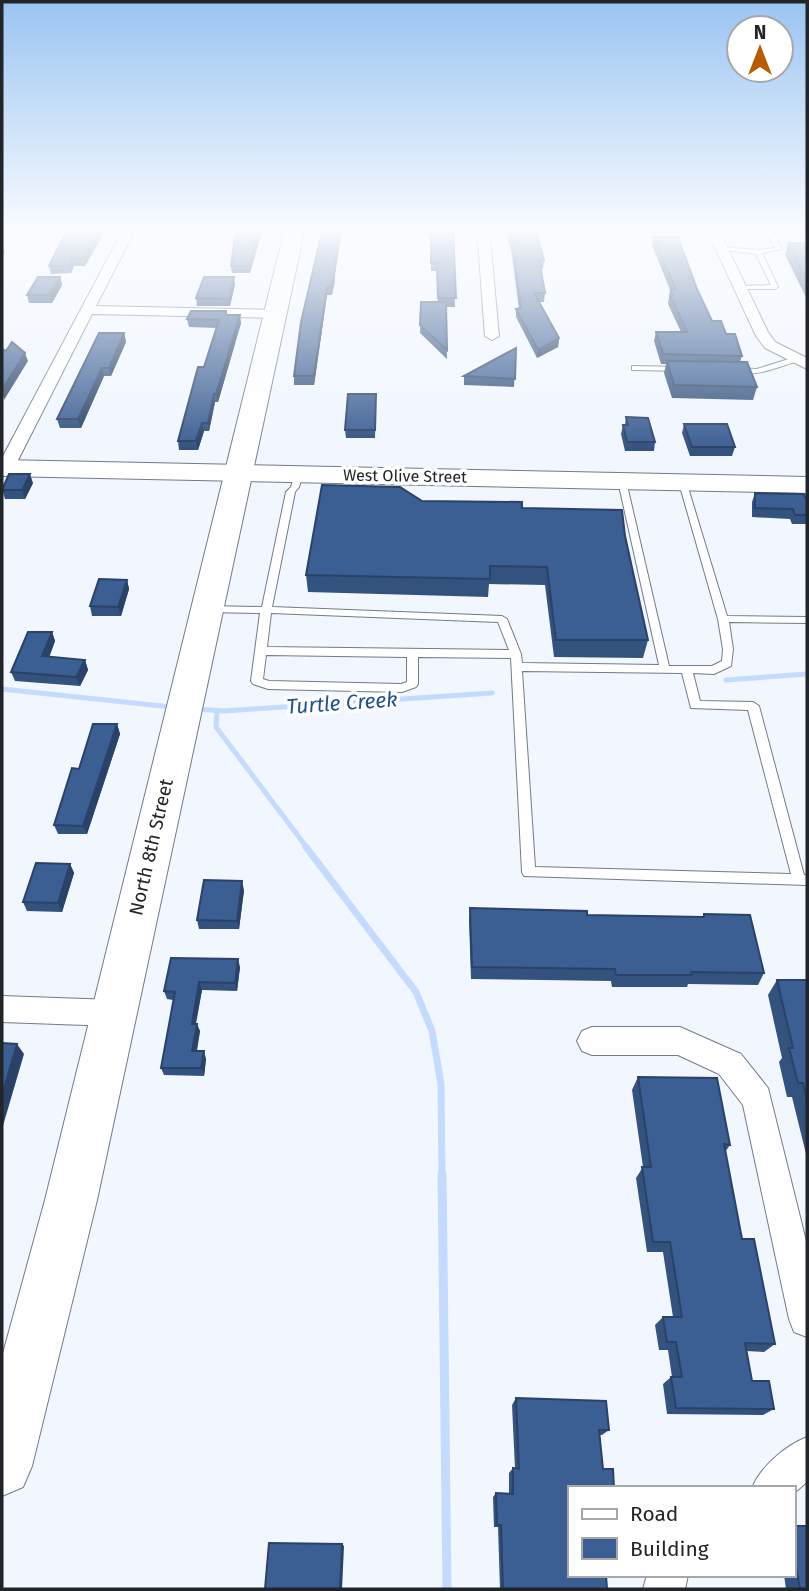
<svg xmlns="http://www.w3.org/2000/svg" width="809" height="1591" font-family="'Fira Sans',sans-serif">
	<rect width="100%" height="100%" fill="#f1f6ff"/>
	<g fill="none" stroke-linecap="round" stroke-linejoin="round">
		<!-- stream-far2 -->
		<g stroke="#c2dbff" stroke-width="5">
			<path d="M726,680l81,-6"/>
			<path d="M2,689l169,18"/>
			<path d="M197,709l27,2 268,-18"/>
			<path d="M217,711l-1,16 92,122"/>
		</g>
		<!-- stream-far1 -->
		<path stroke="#c2dbff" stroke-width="7" d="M306,847l110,145 16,39 9,53 1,92"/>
		<!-- stream -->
		<path stroke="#c2dbff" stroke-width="9" d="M442,1174l5,415"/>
		<!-- service casing -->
		<g stroke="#727b87" stroke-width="2">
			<g id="service">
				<path d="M765,228h6l11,21 -20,4 16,34 -3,2h-37v-2l2,-1 31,-1 -15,-31 -37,-5 3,-2 36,3 17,-2z"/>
				<path d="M795,357h3v4c-21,6 -47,19 -68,9l4,-2 23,1z"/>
				<path d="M632,366l49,1 4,2 -4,2 -46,-1h-3z"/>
				<path d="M299,470l4,3 -4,14 -4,5 -23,115 230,9 5,3 14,35 1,9 137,2 -41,-184 4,-3 4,3 43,185h43l10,-5 1,-12 -5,-30 -39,-136 7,-2 41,135 80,1v6l-78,-1 4,27 -2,17 -17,8 -21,-1 7,28 53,1 6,4 45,169h3v10l-283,-9 -2,-4 -11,-214 -93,-1v27l-2,3 -14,5 -134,-3 -15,-5 -2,-3 9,-68 -52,-1 -5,-3 5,-3 54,1 24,-115 5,-5 4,-14zM271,613l227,9 11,28 -242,-3zM266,655l141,2v25l-6,2 -132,-3 -6,-2zM522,671l160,2 9,35 57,2 43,164 -256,-7z"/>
			</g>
		</g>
		<!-- minor casing -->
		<g stroke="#727b87" stroke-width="2">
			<g id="minor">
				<path d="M124,228h12l-40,78 179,4 7,4 -7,4 -183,-4 -78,154 -3,4h-9v-14z"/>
				<path d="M477,228h12l10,108 -7,4 -7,-4z"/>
				<path d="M706,228h12l50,104 7,10 32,16v11l-42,-21 -9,-12z"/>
				<path d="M792,228h13l2,12z"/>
				<path d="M2,996l111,4 10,4 5,9 -5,9 -10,4 -111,-4z"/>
				<path d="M592,1027h88l61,27 27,34 39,157v92l-13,-5 -5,-13 -46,-214 -24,-31 -41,-19h-86l-10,-4 -5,-10 5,-10z"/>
				<path d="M807,1437v45l-14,12v-6h-41c9,-22 33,-42 55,-51z"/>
				<path d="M647,1575h41l-3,14h-42z"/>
			</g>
		</g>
		<!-- secondary casing -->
		<g stroke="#727b87" stroke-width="2">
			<path id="secondary" d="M2,460l805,17v16l-805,-17z"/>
		</g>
		<!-- primary casing -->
		<g stroke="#727b87" stroke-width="2">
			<path id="primary" d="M285,228h20l-208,972 -65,266 -9,21 -21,9v-139l43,-157z"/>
		</g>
		<!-- service -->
		<use href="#service" fill="#fff" fill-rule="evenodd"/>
		<!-- minor -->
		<use href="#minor" fill="#fff" fill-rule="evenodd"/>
		<!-- secondary -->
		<use href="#secondary" fill="#fff" fill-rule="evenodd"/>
		<!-- primary -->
		<use href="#primary" fill="#fff" fill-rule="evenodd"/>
	</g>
	<!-- wall -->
	<g fill="#34527e">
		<path d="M68,228h39l-22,38h-11l-3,7 -20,1 -2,-8z"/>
		<path d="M238,228h25l-13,45h-18l-1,-7z"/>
		<path d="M323,228l12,53 -3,14h-5l-13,90h-20v-9z"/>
		<path d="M397,228h61v1h-5l2,78h-9l1,52 -27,-26 1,-31h17l-2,-31h-5v-40l-34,-1z"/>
		<path d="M503,228h153l-1,5 -120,-4 9,31 -1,9h-3l5,24 -1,9h-5l20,36 -1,9 -21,11 -21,-41v-8h3l-7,-53 -6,-26h-3z"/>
		<path d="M653,237l44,52 15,32 14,13 16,22 -2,6 17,25 -4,13 -81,-2 -8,-25 2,-9h-5l-7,-23 2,-9h25l-13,-28 2,-14 -18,-45z"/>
		<path d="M788,243h19v56l-22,-44z"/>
		<path d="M60,277l2,8 -10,18h-23l-2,-8z"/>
		<path d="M235,284l-5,22h-33l-1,-8z"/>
		<path d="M227,315l14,8 -23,79h-3l-6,29h-5l-6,19h-19l-1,-9 39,-113 -28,-1 -2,-8z"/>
		<path d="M124,333l2,9 -15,34h-7l-23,52h-21l-3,-9z"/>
		<path d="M516,348l-2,39 -50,-2v-9z"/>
		<path d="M376,402l-1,36h-29l-1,-8z"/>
		<path d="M626,417l29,25 -1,9h-29l-4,-17 2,-9h2z"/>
		<path d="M684,424l51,23 -3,9h-42l-8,-23z"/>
		<path d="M33,483l-8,16h-20l-3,-10z"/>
		<path d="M755,493l52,8v23h-15l-2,-5 -38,-2v-15z"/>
		<path d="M422,501l100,7 103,28 23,104 -5,18 -89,-1 -9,-72 -56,-1 -1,13 -180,-5 -2,-17z"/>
		<path d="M127,580l2,9 -8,27h-29l-2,-10z"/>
		<path d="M52,632l3,9 -6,16 36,3 3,10 -8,16 -65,-5 -4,-9z"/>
		<path d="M117,724l3,10 -33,100h-29l-4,-9 25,-56z"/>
		<path d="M70,864l4,9 -12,39 -35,-1 -4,-9z"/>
		<path d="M244,890l-5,39h-40l-2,-9z"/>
		<path d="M470,908l117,7 115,2 2,-3 60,59 -6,12 -70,-1 -1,3h-75l-1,-6 -140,-2 -2,-58z"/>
		<path d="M240,967l-3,24 -35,-1 -6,34 4,7 -3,20 9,8 -2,17 -40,-1 -3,-7 12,-68 -6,-1 -3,-8z"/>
		<path d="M777,980h30v178l-15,-61h-5l-8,-35 3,-4 -14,-63z"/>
		<path d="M638,1077l92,68 -5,7 17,87 33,105 -11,8 -18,-1 6,30 22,28 -11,6 -96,-1 -4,-30 8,-7h1l-4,-27h-9l-4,-25 8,-8h10l-10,-65h-16l-11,-74 7,-11 -11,-77z"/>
		<path d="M516,1398l93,32 -7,5h-2l-31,53v87l38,14h-107l-2,-62h-4l-1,-30 3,-4 13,1v-21l4,-5h2l-3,-63z"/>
		<path d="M793,1526l14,63h-21l-2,-14h9z"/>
	</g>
	<!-- shaded-wall -->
	<g fill="#2a4267">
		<path d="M101,228h6l-22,38 -2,-8z"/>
		<path d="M260,228h3l-13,45 -1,-7z"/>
		<path d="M341,228h1l-10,67v-8z"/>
		<path d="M2,245l3,8 -3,4z"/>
		<path d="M72,258l2,8 -3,7 -2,-7z"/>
		<path d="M60,277l2,8 -10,18 -3,-8z"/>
		<path d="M234,277l1,7 -5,22 -1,-7z"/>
		<path d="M327,287v8l-13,90v-9z"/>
		<path d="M240,315l1,8 -23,79 -2,-8z"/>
		<path d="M124,333l2,9 -15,34 -2,-8z"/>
		<path d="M559,338l-1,9 -21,11 1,-8z"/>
		<path d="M25,353l3,8 -24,39 -2,-10z"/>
		<path d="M102,368l2,8 -23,52 -3,-9z"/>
		<path d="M214,394l1,8 -6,29 -1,-8z"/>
		<path d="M202,423l2,8 -6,19 -2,-9z"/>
		<path d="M30,474l3,9 -8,16 -3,-9z"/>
		<path d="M127,580l2,9 -8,27 -3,-9z"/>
		<path d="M52,632l3,9 -9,25 -4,-10z"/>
		<path d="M85,660l3,10 -8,16 -4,-9z"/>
		<path d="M117,724l3,10 -33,100 -4,-8z"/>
		<path d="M70,864l4,9 -12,39 -4,-9z"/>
		<path d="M242,881l2,9 -5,39 -2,-8z"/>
		<path d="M238,959l2,8 -3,24 -2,-8z"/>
		<path d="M199,982l3,8 -8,41 -2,-7z"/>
		<path d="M197,1024l3,7 -5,28 -3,-8z"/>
		<path d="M17,1044l7,10 -22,75v-34z"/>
		<path d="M204,1051l2,8 -2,17 -3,-8z"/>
		<path d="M342,1544l2,2 -2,43h-2z"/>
	</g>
	<!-- building -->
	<g fill="#3c5f93" stroke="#2a4267" stroke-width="2">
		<path d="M68,228h33l-18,30h-11l-3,8h-20z"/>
		<path d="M238,228h22l-11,38h-18l4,-30z"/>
		<path d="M323,228h18l-9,59h-5l-13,89h-20l7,-54z"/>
		<path d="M431,228h22l3,70h-18l-1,-35h-6z"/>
		<path d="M508,228h27l9,32h-5l6,33h-11l25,45 -21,12 -22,-41 5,-1 -8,-60z"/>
		<path d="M653,237h25l19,52 15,32h9l5,13h9l7,22 -79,-2 -7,-22h31l-17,-37h3l-2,-5 5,-1z"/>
		<path d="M788,243h19v37z"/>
		<path d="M38,277h22l-11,18h-22z"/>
		<path d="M204,277h30l-5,22 -33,-1z"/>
		<path d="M421,302h25l1,48 -27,-25z"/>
		<path d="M191,311h35v4h14l-24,79h-2l-6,29h-6l-6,18h-18l20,-74h6l15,-47 -32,-1z"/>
		<path d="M99,333h25l-15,35h-7l-24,51h-21z"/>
		<path d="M12,342l13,11 -23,37v-41l4,2z"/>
		<path d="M516,348l-1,31 -51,-3z"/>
		<path d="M667,361l80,1 10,25 -83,-2z"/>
		<path d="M348,394h28l-1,36h-30z"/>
		<path d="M626,417l22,1 7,24h-28l-4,-17h5z"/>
		<path d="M684,424h43l8,23h-43z"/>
		<path d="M9,474h21l-8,16h-20z"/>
		<path d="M322,485l78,2 22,14 100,1v6l100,2 3,26 23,104h-92l-9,-73 -57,-1v13l-184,-4z"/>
		<path d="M755,493l49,1 3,7v14h-12l-2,-6 -38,-1z"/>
		<path d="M99,579l28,1 -9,27 -28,-1z"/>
		<path d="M28,632h24l-10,24 43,4 -9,17 -65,-5z"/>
		<path d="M93,724h24l-34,102 -29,-1 18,-57 7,1z"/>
		<path d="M36,863l34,1 -12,39 -35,-1z"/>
		<path d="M204,880l38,1 -5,40 -40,-1z"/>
		<path d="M470,908l117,3v4l117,2v-3l46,1 14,58 -73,-1 1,3h-76l-1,-6 -143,-2z"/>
		<path d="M171,958l67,1 -3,24 -36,-1 -7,42h5l-5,27h12l-3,17h-40l14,-76 -11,-1z"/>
		<path d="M777,980h30v121l-4,-18h-5l-9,-35h4z"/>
		<path d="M2,1043l15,1 -15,51z"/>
		<path d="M638,1077l79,1 13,67 -6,-1 18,95h12l21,105 -30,-1 7,38h17l5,28 -98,-1 -5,-31h11l-6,-35h-9l-4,-25h19l-12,-75h-17l-11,-75h9z"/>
		<path d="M516,1398l90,3 3,29h-10l4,39h10l1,19h-45v87h37l1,14h-104l-2,-64h-4l-1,-32 17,1v-26l6,1z"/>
		<path d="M793,1526h14v63h-7l-5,-28h-2z"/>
		<path d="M269,1543l73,1 -2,45h-75z"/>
	</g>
	<!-- sky -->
	<linearGradient id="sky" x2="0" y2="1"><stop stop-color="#99c4f1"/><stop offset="0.51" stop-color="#f9fbff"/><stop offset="1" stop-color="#f9fbff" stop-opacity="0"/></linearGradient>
	<rect width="809" height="450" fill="url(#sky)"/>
	<g text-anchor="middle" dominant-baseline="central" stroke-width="7" stroke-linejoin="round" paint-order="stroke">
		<!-- far-street labels -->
		<g font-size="16" fill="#212429" stroke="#fff">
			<text transform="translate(405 476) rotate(1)">West Olive Street</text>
		</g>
		<!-- street labels -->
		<g font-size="19" fill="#212429" stroke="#fff">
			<text transform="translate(151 847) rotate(-77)">North 8th Street</text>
		</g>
		<!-- water labels -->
		<g font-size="21" font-style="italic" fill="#205094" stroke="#fff">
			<text transform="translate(342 703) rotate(-4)">Turtle Creek</text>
		</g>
	</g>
	<!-- border -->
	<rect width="809" height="1591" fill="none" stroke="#212429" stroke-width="7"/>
	<!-- legend -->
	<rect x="568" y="1486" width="228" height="91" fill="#ffffff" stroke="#a6a7a9" stroke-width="2"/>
	<rect x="582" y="1509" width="35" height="10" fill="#ffffff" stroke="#a6a7a9" stroke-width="2"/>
	<text x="630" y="1521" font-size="21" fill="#212429">Road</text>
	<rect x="582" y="1538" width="35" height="21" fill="#3c5f93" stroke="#a6a7a9" stroke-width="2"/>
	<text x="630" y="1556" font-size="21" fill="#212429">Building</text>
	<!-- north arrow -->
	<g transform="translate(760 49)"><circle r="33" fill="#ffffff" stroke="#a6a7a9" stroke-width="2"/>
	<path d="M0-5L12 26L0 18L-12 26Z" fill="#b85c00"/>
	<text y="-10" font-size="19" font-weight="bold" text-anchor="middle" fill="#212429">N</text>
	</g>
</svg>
